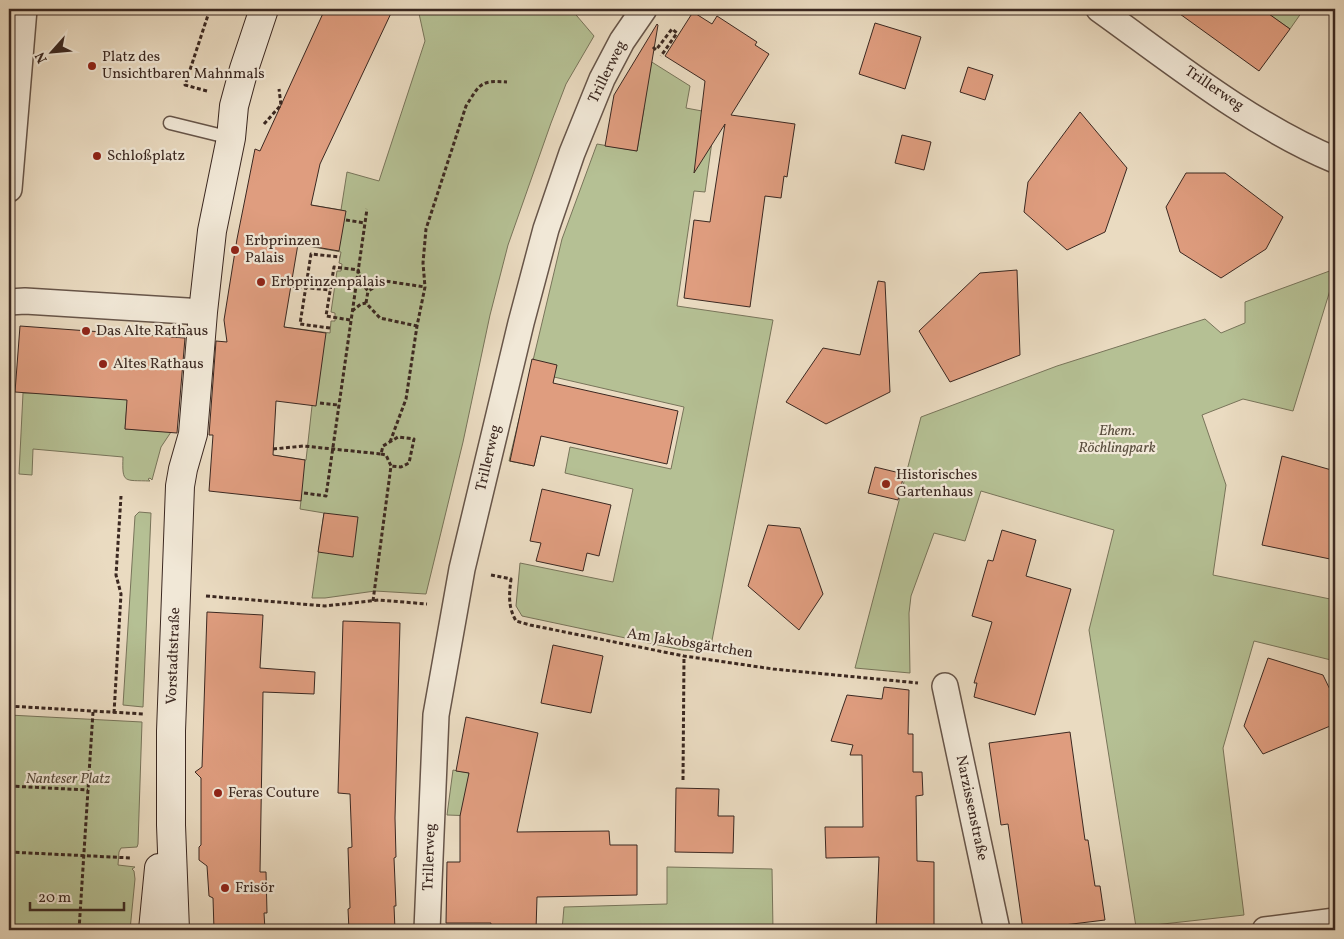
<svg xmlns="http://www.w3.org/2000/svg" width="1344" height="939" font-family="Vollkorn,serif">
	<rect width="100%" height="100%" fill="#eadbc1"/>
	<filter id="stains"><feTurbulence type="fractalNoise" baseFrequency=".004" numOctaves="4"/><feColorMatrix values="0 0 0 0 .2 0 0 0 0 .09 0 0 0 0 .02 0 0 0 .5 -.17"/></filter>
	<radialGradient id="worn" r=".72"><stop offset=".6" stop-color="#630" stop-opacity="0"/><stop offset="1" stop-color="#630" stop-opacity=".3"/></radialGradient>
	<!-- green -->
	<g fill="#b5c094" stroke="#78745a">
		<path d="M418,9h153l23,27 -28,48 -15,39 -43,122 -18,70 -27,127 -37,152 -51,-3 -50,7h-13l12,-85 -24,-4 1,-8 -29,-46 34,5 6,-54 -28,-79 46,6 1,-12h4v-8l-4,-1 6,-41h4l1,-7 -3,-1 2,-11 -39,-7 9,-40 30,5 6,-38 32,9 46,-140z"/>
		<path d="M1271,9h33l-14,20 -20,-14z"/>
		<path d="M639,54l51,32 -4,22 16,3 11,23 -8,58 -11,-1 -17,115 96,14 -63,331 -28,-1 -160,-34 -6,-10 4,-43 93,19 20,-93 -68,-16 5,-26 101,22 13,-62 -130,-30 -20,89 -25,-5 53,-222 35,-95 40,7 7,-43 -31,-5z"/>
		<path d="M1335,269v5l-42,137 -50,-12 -41,16 24,70 -13,90 122,25v61l-81,-20 -31,107 21,167 -108,12 -47,-297 25,-100 -133,-39 -16,50 -31,-8 -23,63 -2,17 1,60 -55,-5 66,-251 136,-51 148,-47 16,14 24,-10v-21z"/>
		<path d="M23,393h105l-3,36 46,3 -10,15 -9,33 -2,-2 -2,1 2,2c-26,-1 -28,3 -27,-24l-90,-8 -1,26 -13,-1z"/>
		<path d="M139,512l12,1 -8,194 -20,-2 12,-189z"/>
		<path d="M9,715l133,7 -4,122 -1,3 -16,1 -2,4 -1,13 17,2 -3,2 2,2 1,8 -5,51h-121z"/>
		<path d="M453,770l16,3 6,43 -28,-1z"/>
		<path d="M667,867l105,2 1,61h-211l2,-23 103,-3z"/>
	</g>
	<!-- building -->
	<g fill="#df9d7f" stroke="#3b2821">
		<path d="M325,9h68l-73,155 -9,41 35,6 -7,40 -41,-7 -14,83 42,6 -10,73 -40,-5 -3,54 32,5 -4,41 -92,-10 4,-56h-4l7,-94 11,1 -3,-22 13,-81 18,-90 5,2z"/>
		<path d="M1173,9h89l28,20 -31,42z"/>
		<path d="M693,12l19,12 5,-8 40,26 -2,3 14,9 -38,61 64,9 -8,53 -3,-1 -3,22 -16,-2 -15,111 -66,-9 10,-78 16,2 15,-98 -31,49 11,-92 -40,-25z"/>
		<path d="M875,23l46,14 -16,52 -46,-15z"/>
		<path d="M657,24l1,1 -21,126 -32,-5 9,-51z"/>
		<path d="M968,67l25,8 -8,25 -25,-8z"/>
		<path d="M1080,112l47,56 -22,64 -38,18 -43,-38 4,-30z"/>
		<path d="M902,135l29,7 -7,28 -29,-7z"/>
		<path d="M1186,173h39l58,44 -17,32 -45,29 -41,-26 -14,-45z"/>
		<path d="M1017,270l3,85 -70,27 -31,-51 61,-58z"/>
		<path d="M878,281l7,1 5,110 -64,32 -40,-22 37,-54 37,7z"/>
		<path d="M20,326l165,12 -8,95 -52,-4 2,-29 -112,-8z"/>
		<path d="M532,359l25,6 -4,18 125,28 -11,53 -126,-28 -7,30 -24,-5z"/>
		<path d="M1282,456l53,15v89l-73,-15z"/>
		<path d="M875,467l29,7 -6,26 -30,-7z"/>
		<path d="M542,489l69,16 -12,51 -12,-3 -4,18 -47,-10 5,-18 -11,-2z"/>
		<path d="M324,513l34,4 -5,40 -35,-5z"/>
		<path d="M768,525l32,3 23,66 -24,36 -51,-44z"/>
		<path d="M1002,530l34,10 -10,36 45,13 -36,126 -61,-18 3,-14h-3l18,-61 -20,-6 16,-56 5,1z"/>
		<path d="M207,612l56,3 -3,53 55,4 -1,22 -51,-2 -3,180h6l1,41h-3l1,17h-51l-1,-32 -4,-2 -2,-30 -8,-6v-13l2,-2v-67l-6,-6 7,-5z"/>
		<path d="M343,621l57,2 -5,195 1,39 -2,1 2,48h-2l1,24h-46l-1,-21 2,-1 -2,-60 4,-1 -2,-53 -12,-1z"/>
		<path d="M553,645l50,11 -12,57 -50,-10z"/>
		<path d="M1268,658l55,17 12,25v24l-72,30 -19,-28z"/>
		<path d="M884,687l25,3 -1,44h5v38h9l1,23 -7,1 1,65 17,1v68h-58l3,-73 -53,1 -1,-31h38l-1,-72h-12l3,-10 -22,-4 16,-46 35,4z"/>
		<path d="M466,717l72,16 -21,99 92,-1 1,14h27v50l-100,2 -1,33h-46l1,-7h-45l1,-61h13v-46l9,-43 -13,-2z"/>
		<path d="M1070,732l15,108h3l7,46h5l5,34 -82,10 -15,-106 -7,1 -12,-82z"/>
		<path d="M676,788l43,1 -1,27h16l-1,37 -58,-1z"/>
	</g>
	<g fill="none" stroke-linecap="round" stroke-linejoin="round">
		<!-- lane casing -->
		<g stroke="#675549" stroke-width="15">
			<path id="lane" d="M170,123l61,15"/>
		</g>
		<!-- street casing -->
		<g stroke="#675549" stroke-width="28">
			<g id="street">
				<path d="M1099,9c74,53 152,116 236,151"/>
				<path d="M9,189l15,-180"/>
				<path d="M9,302l16,-1 178,11"/>
				<path d="M945,686l52,244"/>
				<path d="M427,930l9,-215 26,-146 59,-246 25,-94 26,-76 30,-74 20,-38 22,-32"/>
				<path d="M1265,930l70,-9"/>
			</g>
		</g>
		<!-- secondary casing -->
		<g stroke="#3b2821" stroke-width="30">
			<g id="secondary">
				<path d="M153,930l6,-62"/>
				<path d="M175,930l-4,-105v-94l9,-245 3,-17 10,-35 10,-122 9,-81 19,-93 3,-32 10,-37 20,-60"/>
			</g>
		</g>
		<!-- path -->
		<g stroke="#3b2821" stroke-width="3" stroke-dasharray="4 2.5" stroke-linecap="butt">
			<path d="M653,47l3,3 16,-21 5,4 -16,23"/>
			<path d="M207,91l-22,-6 25,-76"/>
			<path d="M264,124l17,-19 -2,-16"/>
			<path d="M346,220l19,3"/>
			<path d="M291,286l39,4"/>
			<path d="M366,303l2,-12"/>
			<path d="M352,311l9,-7 5,-1 14,15 37,8"/>
			<path d="M350,320l-24,-4 8,-49 24,3 5,15 5,6 17,-10 40,6"/>
			<path d="M330,328l-30,-4 11,-70 29,3"/>
			<path d="M320,403l18,2"/>
			<path d="M390,442l16,-43 11,-73 8,-39 -2,-24 3,-34 40,-123c14,-22 14,-26 41,-24"/>
			<path d="M273,449l31,-3 77,8 2,-8 15,-9 16,2 -5,24 -8,4 -10,-1"/>
			<path d="M304,493l22,3 41,-287"/>
			<path d="M491,575l20,4c-2,16 -3,28 5,42l14,4 154,31 89,13 145,14"/>
			<path d="M206,596l119,10 54,-6 48,4"/>
			<path d="M373,601l18,-135 -5,-11 -5,-1"/>
			<path d="M9,706l134,8"/>
			<path d="M114,713l7,-119 -5,-19 5,-79"/>
			<path d="M683,780l1,-124"/>
			<path d="M9,786l79,4"/>
			<path d="M9,852l123,6"/>
			<path d="M79,930l14,-218"/>
		</g>
		<!-- lane -->
		<use href="#lane" stroke="#f1e8d7" stroke-width="12"/>
		<!-- street -->
		<use href="#street" stroke="#f1e8d7" stroke-width="25"/>
		<!-- secondary -->
		<use href="#secondary" stroke="#f1e8d7" stroke-width="28"/>
	</g>
	<!-- markers -->
	<g fill="#8f2418" stroke="#f1e8d7" stroke-width="2">
		<circle cx="92" cy="66" r="5"/>
		<circle cx="97" cy="156" r="5"/>
		<circle cx="235" cy="250" r="5"/>
		<circle cx="261" cy="282" r="5"/>
		<circle cx="86" cy="331" r="5"/>
		<circle cx="103" cy="364" r="5"/>
		<circle cx="886" cy="484" r="5"/>
		<circle cx="218" cy="793" r="5"/>
		<circle cx="225" cy="888" r="5"/>
	</g>
	<g text-anchor="middle" dominant-baseline="central" stroke-width="4.5" stroke-linejoin="round" paint-order="stroke">
		<!-- poi labels -->
		<g font-size="15" fill="#3b2821" stroke="#f1e8d7" text-anchor="start">
			<text x="102" y="57">Platz des<tspan x="102" dy="17">Unsichtbaren Mahnmals</tspan></text>
			<text x="107" y="156">Schloßplatz</text>
			<text x="245" y="241">Erbprinzen<tspan x="245" dy="17">Palais</tspan></text>
			<text x="271" y="282">Erbprinzenpalais</text>
			<text x="96" y="331">Das Alte Rathaus</text>
			<text x="113" y="364">Altes Rathaus</text>
			<text x="896" y="475">Historisches<tspan x="896" dy="17">Gartenhaus</tspan></text>
			<text x="228" y="793">Feras Couture</text>
			<text x="235" y="888">Frisör</text>
		</g>
		<!-- street labels -->
		<g font-size="15" fill="#3b2821" stroke="#f1e8d7">
			<text transform="translate(608 72) rotate(-64)">Trillerweg</text>
			<text transform="translate(1214 89) rotate(34)">Trillerweg</text>
			<text transform="translate(489 458) rotate(-77)">Trillerweg</text>
			<text transform="translate(690 644) rotate(9)">Am Jakobsgärtchen</text>
			<text transform="translate(174 656) rotate(-88)">Vorstadtstraße</text>
			<text transform="translate(971 808) rotate(78)">Narzissenstraße</text>
			<text transform="translate(430 857) rotate(-88)">Trillerweg</text>
		</g>
		<!-- park labels -->
		<g font-size="15" font-style="italic" fill="#5a4e3e" stroke="#f1e8d7">
			<text x="1117" y="431">Ehem.<tspan x="1117" dy="17">Röchlingpark</tspan></text>
			<text x="68" y="779">Nanteser Platz</text>
		</g>
	</g>
	<!-- margin -->
	<rect width="1344" height="939" fill="none" stroke="#eadbc1" stroke-width="30"/>
	<rect x="10" y="10" width="1324" height="919" fill="none" stroke="#3b2821" stroke-width="2.5"/>
	<rect x="15" y="15" width="1314" height="909" fill="none" stroke="#3b2821"/>
	<!-- north arrow -->
	<g transform="translate(52 52) rotate(243)" stroke="#f1e8d7" stroke-width="4" paint-order="stroke">
	<path d="M0-4L9 19L0 12L-9 19Z" fill="#3b2821"/>
	<text y="-8" font-size="14" font-weight="bold" text-anchor="middle" fill="#3b2821">N</text>
	</g>
	<!-- scale -->
	<path d="M30 902v8h94v-8" fill="none" stroke="#3b2821" stroke-width="2.5"/>
	<text x="38" y="902" font-size="15" fill="#3b2821" stroke="#f1e8d7" stroke-width="4" paint-order="stroke">20 m</text>
	<rect width="100%" height="100%" filter="url(#stains)"/>
	<rect width="100%" height="100%" fill="url(#worn)"/>
</svg>
